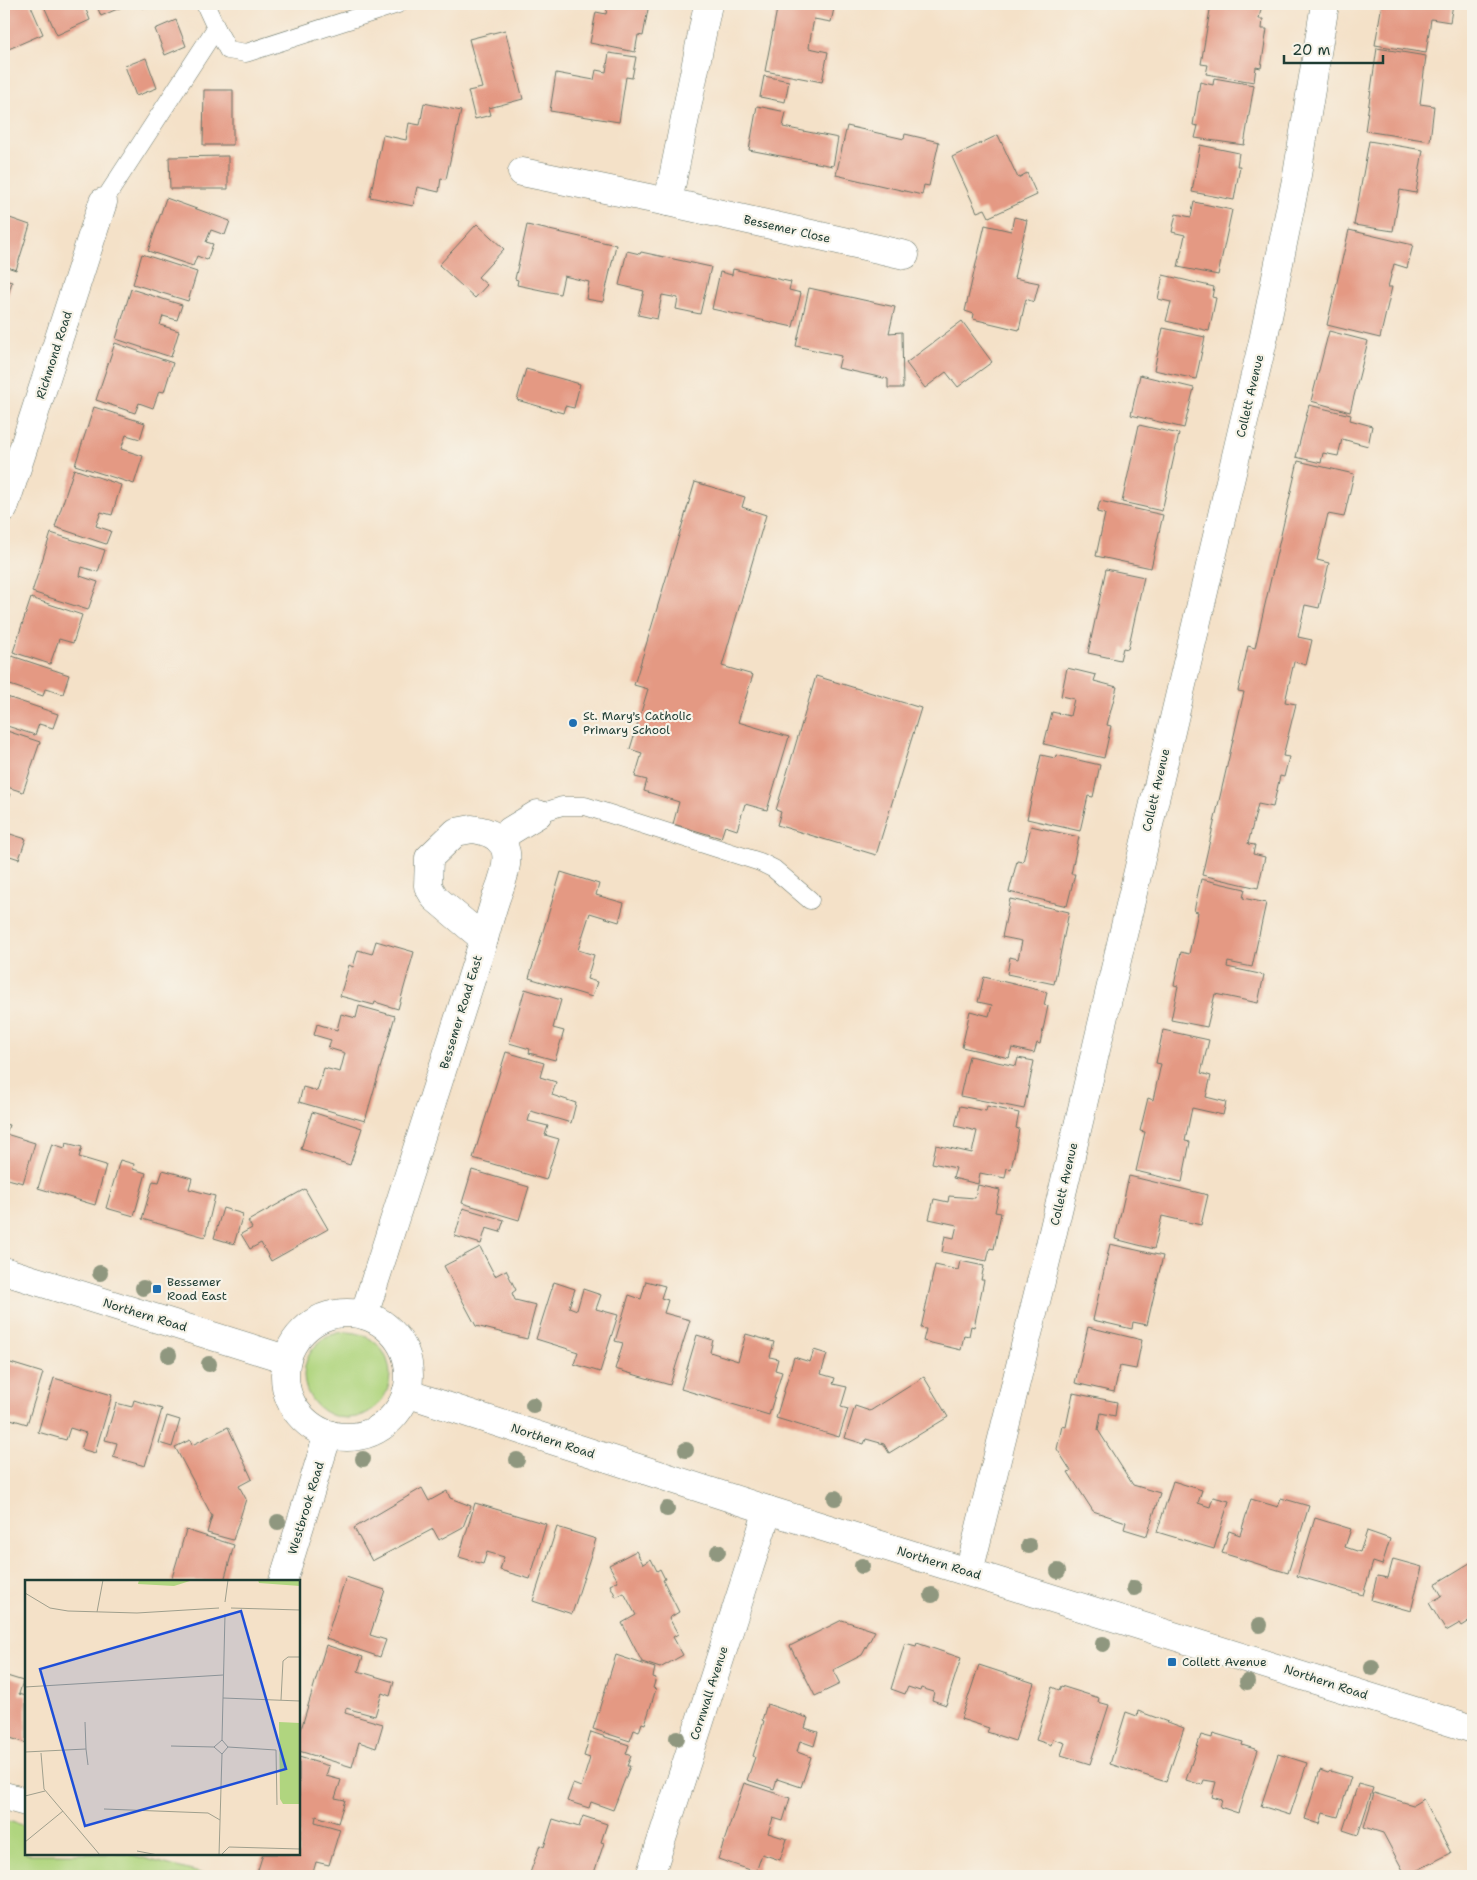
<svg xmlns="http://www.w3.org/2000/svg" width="1477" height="1880" font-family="'Shantell Sans',sans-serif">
	<rect width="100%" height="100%" fill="#f7f3e8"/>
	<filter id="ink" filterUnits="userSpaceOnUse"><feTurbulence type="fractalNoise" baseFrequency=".02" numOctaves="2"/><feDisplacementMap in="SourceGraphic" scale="10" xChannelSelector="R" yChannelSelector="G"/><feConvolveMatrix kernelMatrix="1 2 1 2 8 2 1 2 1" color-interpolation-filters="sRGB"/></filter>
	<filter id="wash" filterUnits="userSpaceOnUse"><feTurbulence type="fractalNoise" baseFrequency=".0096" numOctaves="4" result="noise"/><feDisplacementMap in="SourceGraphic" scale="20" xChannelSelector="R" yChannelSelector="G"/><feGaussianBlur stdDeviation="1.12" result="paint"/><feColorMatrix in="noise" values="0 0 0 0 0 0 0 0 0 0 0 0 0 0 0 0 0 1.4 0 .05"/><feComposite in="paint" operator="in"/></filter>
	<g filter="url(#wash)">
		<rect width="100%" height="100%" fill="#f4e1c8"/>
		<!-- green -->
		<g fill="#b0d57f" stroke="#68895a">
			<circle cx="347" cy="1375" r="43"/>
			<path d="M4,1820l22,6v28h102l83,22h-207z"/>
		</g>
		<g id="blocks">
			<!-- building -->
			<g fill="#e49983">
				<path d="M4,4h26l13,30 -39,17z"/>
				<path d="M43,4h50l-8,3 5,13 -33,15z"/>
				<path d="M96,4h33l-28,12z"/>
				<path d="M141,4h12l-10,4z"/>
				<path d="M608,4h41l-6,32 -5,-1 -3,17 -45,-9 6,-31 10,2z"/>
				<path d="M778,4h57l-4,18 -17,-3 -4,21 -1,8 19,4 -6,30 -57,-11z"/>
				<path d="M1211,4h51l-3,15h4l-1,10h5l-6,39 -5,-1 -2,15 -48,-8 2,-9 -7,-1z"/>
				<path d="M1382,4h71l-3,18 -19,-3 -5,34 -51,-8z"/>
				<path d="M176,20l10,26 -21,9 -10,-26z"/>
				<path d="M505,30l18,69 -34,9 2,7 -16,4 -7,-28 14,-3 -13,-49z"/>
				<path d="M1377,48l49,8 -6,48 14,2 -4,35 -65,-10z"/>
				<path d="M609,53l27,4 -4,21 -6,-1 -7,45 -69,-11 6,-38 38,7 2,-10 10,2z"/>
				<path d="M146,58l11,30 -21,8 -11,-30z"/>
				<path d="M764,76l25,5 -4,21 -25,-5z"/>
				<path d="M1214,78l40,7 -10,60 -49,-7 3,-12 -5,-1 7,-43 13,3z"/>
				<path d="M204,90h29v55h-30z"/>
				<path d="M424,103l37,8 -15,68 -5,-1 -2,14 -22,-5 -4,19 -43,-9 13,-62 23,5 3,-17 11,2z"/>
				<path d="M757,106l29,6 -3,15 55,11 -5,28 -84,-16z"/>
				<path d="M847,126l57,13 1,-5 34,8 -10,44 -5,-1 -2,10 -86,-20z"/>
				<path d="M998,135l20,43 9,-5 10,22 -48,22 -4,-8 -8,3 -25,-55z"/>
				<path d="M1369,141l54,9 -7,43 -16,-3 -7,41 -39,-6z"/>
				<path d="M1200,145l39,8 -2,13h3l-6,34 -42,-8z"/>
				<path d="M228,156v33h-58l-1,-32z"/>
				<path d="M166,198l64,23 -5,14 -14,-5 -5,12 7,2 -6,16 -10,-4 -4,10 -45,-15z"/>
				<path d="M1194,202l38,8 -14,65 -40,-8 7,-32 -13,-3 4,-18 15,3z"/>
				<path d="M4,216l26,9 -14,45 -12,-4z"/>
				<path d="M1014,217l13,3 -13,58 25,5 -5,19 -8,-3 -7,31 -46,-11 1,-5 -9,-3 20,-86 26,6z"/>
				<path d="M477,224l27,25 -26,28 9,8 -12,13 -36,-33z"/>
				<path d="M527,225l89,20 -13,57 -17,-3 3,-17 -25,-6 -4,18 -43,-9 1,-5 -3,-1z"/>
				<path d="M1349,230l64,15 -6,23 -13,-4 -6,23h4l-12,51 -53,-13z"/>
				<path d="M627,251l13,3 1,-2 70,15 -11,47 -24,-5 2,-11 -16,-3 -5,24 -19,-4 6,-24 -25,-6z"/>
				<path d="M142,254l55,18 -9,29 -55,-17z"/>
				<path d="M733,269l58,13 -2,8 12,3 -8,34 -81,-18 8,-37 12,3z"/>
				<path d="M1163,275l51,12 -2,10 4,1 -7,33 -43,-10 5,-19 -13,-3z"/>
				<path d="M4,280l8,2 -8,26z"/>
				<path d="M809,288l86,19 -6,26 13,-1 1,56h-15v-9l-50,-11 3,-12 -45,-10z"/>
				<path d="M131,289l51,16 -5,15 -14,-4 -3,9 19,6 -8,26 -55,-18z"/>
				<path d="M962,321l30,41 -34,25 -12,-15 -21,16 -19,-25z"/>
				<path d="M1163,328l42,9 -9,42 -42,-9z"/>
				<path d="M1329,331l39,10 -18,71 -39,-11z"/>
				<path d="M115,343l58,20 -9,29 -5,-1 -6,17 -14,-5 -4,10 -39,-13z"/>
				<path d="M526,369l54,15 -6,24 -9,-2 -2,7 -46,-13z"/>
				<path d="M1140,375l54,13 -10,40 -53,-13z"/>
				<path d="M1309,405l42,10 -1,5 22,6 -4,20 -26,-7 -4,17 -15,-3 -2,10 -25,-6z"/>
				<path d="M94,407l51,16 -5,16 -14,-4 -5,14 22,7 -9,28 -59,-19z"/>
				<path d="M1139,425l40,9 -17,77 -40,-9z"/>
				<path d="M1298,461l56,13 -10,43 -16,-3 -11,46 12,3 -10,45 -14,-3 -7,32 14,3 -6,25 -12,-3 -9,40 11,2 -13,52 6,1 -5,20 -4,-1 -7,31 -15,-3 -10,40 7,1 -2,9 12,3 -7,31 -56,-13 42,-183 -6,-1 10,-45 7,2z"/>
				<path d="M74,469l47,16 -9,30 -11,-3 -5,14 15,5 -5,13 -51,-17z"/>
				<path d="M695,482l50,15 -3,10 24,8 -44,151 31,9 -15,47 51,15 -22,73 -22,-6 -8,26 -12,-4 -4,12 -48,-14 6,-22 -35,-11 3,-11 -12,-3 7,-24 -12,-4 18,-60 -14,-4z"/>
				<path d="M1100,501l63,14 -12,53 -55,-12 9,-42 -8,-2z"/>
				<path d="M51,533l54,17 -7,22 -16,-5 -2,9 18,6 -10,28 -56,-18z"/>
				<path d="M1106,569l38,8 -16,72 -5,-1 -3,12 -32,-7z"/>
				<path d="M31,598l51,17 -9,28 -14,-4 -9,25 -37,-12z"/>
				<path d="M12,656l57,19 -6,19 -18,-5 -2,7 -39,-13z"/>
				<path d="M1067,668l29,7 -2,6 23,6 -10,38 4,1 -7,32 -60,-14 8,-32 18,4 4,-17 -13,-3z"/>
				<path d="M816,676l105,32 -45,147 -99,-30 4,-13 -5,-2z"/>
				<path d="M4,696l54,18 -5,14 -14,-4 -4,11 -31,-10z"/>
				<path d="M4,730l36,12 -17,50 -19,-6z"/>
				<path d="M1041,755l14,3 1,-3 44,10 -7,32 -5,-1 -8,35 -53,-12z"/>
				<path d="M4,792l6,2 -6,17z"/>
				<path d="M1031,826l48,11 -8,37h4l-8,32 -58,-14 8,-31 6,1z"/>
				<path d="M4,832l22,7 -7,20 -15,-5z"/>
				<path d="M561,872l38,12 -3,11 28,8 -5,19 -29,-9 -12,37 16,5 -7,24 10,3 -5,15 -63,-19z"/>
				<path d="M1201,879l44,10 -2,9 23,5 -14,64 -24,-5 -1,5 37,8 -6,28 -43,-9 -8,33 -36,-7 7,-34 -4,-1 7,-33 8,2 9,-42 -4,-1z"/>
				<path d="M1010,899l59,13 -15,72 -47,-10 3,-17 8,2 4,-18 -20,-4z"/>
				<path d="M376,941l38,11 -16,57 -23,-7 -1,3 -34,-9 9,-31 4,2 5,-17 14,4z"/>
				<path d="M984,977l63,15 -3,13 4,1 -8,38 -3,-1 -3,10 -22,-5 -3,10 -47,-11 8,-36 19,5 3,-11 -14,-3z"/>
				<path d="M525,989l36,11 -8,28 11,3 -9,29 -26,-7 1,-4 -21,-6z"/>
				<path d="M359,1006l36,10 -30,105 -66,-19 4,-15 14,4 7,-23 16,4 5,-19 -17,-5 3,-8 -17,-5 3,-11 20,6 4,-16 15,4z"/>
				<path d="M1163,1030l46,10 -8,33 10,3 -5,21 20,5 -3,13 -31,-7 -7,33 5,1 -8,40 -46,-11 9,-39 -5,-1 8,-33 5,2 8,-36 -5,-1z"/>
				<path d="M506,1052l38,11 -4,14 16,5 -4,13 24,8 -5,20 -40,-12 -3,10 20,5 -3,9 14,4 -13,41 -73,-22z"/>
				<path d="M969,1056l47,10 2,-8 16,3 -10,48 -64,-13z"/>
				<path d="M960,1106l26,5 1,-5 32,7 -3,15 3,1 -4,22 -4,18 -4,-1 -2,10 -25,-5 -2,11 -25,-6 3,-10 -24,-5 4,-18 36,8 5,-22 -22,-5z"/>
				<path d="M312,1112l50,16 -12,37 -49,-16z"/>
				<path d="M4,1124l5,1 -3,9 29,9 -12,40 -19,-5z"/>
				<path d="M66,1143l16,4 -3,10 27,8 -11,40 -57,-17 14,-44 13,4z"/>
				<path d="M120,1160l14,4 -1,5 13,4 -12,43 -28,-8z"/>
				<path d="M163,1170l29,8 -3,11 26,7 -10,41 -63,-18 11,-38 6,1z"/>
				<path d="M472,1170l57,17 -10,33 -57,-17z"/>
				<path d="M1129,1176l79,19 -7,30 -39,-9 -8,33 -39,-10z"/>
				<path d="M978,1185l22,5 -5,22 6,1 -7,36 -4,-1 -3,13 -45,-9 3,-16 9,2 3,-13 -28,-6 5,-20 14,3 1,-6 26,2z"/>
				<path d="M305,1189l23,40 -57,32 -10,-18 -11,6 -9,-15 11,-6 -4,-7z"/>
				<path d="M223,1208l20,6 -9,30 -20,-6z"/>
				<path d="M463,1208l41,12 -4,12 -14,-4 -5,16 -26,-8z"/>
				<path d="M1110,1244l53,12 -16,69 -14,-3 -1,7 -39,-9z"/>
				<path d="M480,1247l15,29 11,-6 10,20 -4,3 3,7 21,5 -9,34 -51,-13 -32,-60z"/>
				<path d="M960,1261l24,5 -3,14h3l-10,47 -3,-1 -2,10 -5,-1 -3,15 -38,-9 3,-12 -5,-1 14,-63 23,5z"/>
				<path d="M646,1281l19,5 -4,12 7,2 -4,13 26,7 -20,65 -55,-16 8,-26 -8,-2 14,-46 12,4z"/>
				<path d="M554,1282l21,7 -6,18 8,3 6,-21 18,6 -5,14 22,6 -18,57 -26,-8 4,-12 -42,-13z"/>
				<path d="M1088,1327l54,13 -6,29 -16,-3 -6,26 -39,-9z"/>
				<path d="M746,1334l28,8 -4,15 8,2 -3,11 7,2 -13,43 -88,-26 16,-54 16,5 -3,12 28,9z"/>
				<path d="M814,1350l13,4 -6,20 14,4 -2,6 14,3 -6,20 7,2 -9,28 -63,-19 18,-61 16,5z"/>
				<path d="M4,1361l39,12 -16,51 -23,-7z"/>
				<path d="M924,1377l24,40 -59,36 -5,-9 -18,-5 -2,5 -19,-6 10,-32 15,5z"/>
				<path d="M54,1378l58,17 -17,58 -14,-4 5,-16 -16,-5 -4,12 -28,-8z"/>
				<path d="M1073,1393l44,9 -2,14 -14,-3 -3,17 35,55 27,8 -13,43 -23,-7 2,-7 -33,-11 -25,-39 3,-1 -14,-22 5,-23 4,1z"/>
				<path d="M134,1400l28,9 -17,57 -32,-9 4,-14 -12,-3 11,-37 16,4z"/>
				<path d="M167,1416l13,4 -8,27 -13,-4z"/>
				<path d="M228,1427l24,52 -13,7 7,13 -13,41 -26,-7 5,-17 -37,-69 15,-7 2,5z"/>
				<path d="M1173,1481l29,9 -4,13 12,4 3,-10 16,4 -15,48 -57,-17z"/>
				<path d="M422,1488l7,13 18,-10 3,7 21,8 -8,21 -24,13 -6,-11 -61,32 -18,-33z"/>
				<path d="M1281,1498l28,8 -21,67 -66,-20 7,-22 11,4 11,-36 27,8z"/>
				<path d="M475,1503l71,21 -16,55 -30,-9 4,-13 -17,-5 -4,12 -24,-7z"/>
				<path d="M1315,1518l36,11 -6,18 15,5 7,-21 23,8 -8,26 -9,-3 -10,33 -66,-19z"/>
				<path d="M557,1527l39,12 -24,75 -39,-13z"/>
				<path d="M186,1530l48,15 -10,36h-53z"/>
				<path d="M636,1551l7,13 8,-5 6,12 3,-2 5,10 -2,1 16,32 -10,6 9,16 -5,3 10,18 -23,13 -18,-6 -20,-39 14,-8 -12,-22 -8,4 -6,-12 8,-4 -9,-16z"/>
				<path d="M1393,1559l29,8 -11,44 -40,-11 6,-24 11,2z"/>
				<path d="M1473,1561v58l-11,7 -2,-3 -14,8 -17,-28 13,-7 -7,-12z"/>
				<path d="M346,1577l39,13 -15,45 16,5 -6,17 -54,-18z"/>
				<path d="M842,1620l33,11 -13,24 -29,15 7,14 -25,12 -25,-50z"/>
				<path d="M905,1643l11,3 1,-3 44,15 -15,47 -14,-5 2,-8 -13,-4 -1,3 -12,-4 -3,7 -14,-5z"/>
				<path d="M326,1645l37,12 -5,14 36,11 -4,14 -8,-3 -7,23 -29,-8 -1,5 38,11 -7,24 -17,-6 -7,25 -53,-16v-15z"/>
				<path d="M616,1655l39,13 -2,9 3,1 -3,10 3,1 -11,35 -3,-1 -3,9 -5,-2 -4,11 -37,-12z"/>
				<path d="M979,1665l55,18 -19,58 -28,-9 2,-4 -28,-9z"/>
				<path d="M7,1676l16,5 -4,13 7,2v47l-22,-7v-49z"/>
				<path d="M1061,1686l38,12 -1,4 11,3 -19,59 -29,-9 4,-12 -12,-4 -2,6 -15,-5 16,-53 7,3z"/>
				<path d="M767,1704l41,14 -3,10 13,4 -4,14 -14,-5 -3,11 14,5 -10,30 -24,-8 -3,10 -27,-9 8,-23 -2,-1 11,-35 -2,-1z"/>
				<path d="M1138,1711l46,17 -18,54 -56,-18 16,-52 11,4z"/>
				<path d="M591,1732l38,13 -3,9 5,2 -4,10h3l-17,44 -22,-8 -2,6 -22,-7 6,-17 8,3 9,-29 -6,-2z"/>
				<path d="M1213,1733l30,9 -1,3 16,5 -20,63 -18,-6 2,-7 -10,-3 4,-15 -12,-2 -2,5 -16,-5 15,-45 11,3z"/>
				<path d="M1278,1754l29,9 -17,52 -29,-9z"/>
				<path d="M299,1757l30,9 -3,10 15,4 -6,18 10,2 -7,23 -22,-7 -1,6 25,7 -11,36 -13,-3 -4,14h-56l7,-22h36z"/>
				<path d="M1320,1770l8,3 2,-2 21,6 -13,40 -15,-4 -3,11 -15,-5z"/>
				<path d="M744,1783l46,15 -7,23 -10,-3 -5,15 19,6 -7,21 -18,-6 -6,18 -38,-13z"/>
				<path d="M1358,1784l15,4 -15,47 -15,-5z"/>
				<path d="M1374,1793l39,12 10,-6 28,54 -45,23 -23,-43 -19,-6z"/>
				<path d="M583,1816l24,8 -6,18 3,1 -11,33h-64l11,-31 4,2 9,-28 26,8z"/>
			</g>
		</g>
	</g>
	<g filter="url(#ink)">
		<use href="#blocks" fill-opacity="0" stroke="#6a7668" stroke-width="1"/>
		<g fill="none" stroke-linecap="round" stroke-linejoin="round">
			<!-- service casing -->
			<g stroke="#6a7668" stroke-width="19">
				<g id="service">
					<path d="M216,28l12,22 18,3 152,-49"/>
					<path d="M103,202l113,-174 -11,-24"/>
					<path d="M538,814l24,-8h23l175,56 14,7 36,31"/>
				</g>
			</g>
			<!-- minor casing -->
			<g stroke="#6a7668" stroke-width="29">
				<g id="minor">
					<path d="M708,4l-40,198 237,53"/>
					<path d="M522,172l146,30"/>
					<path d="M4,508l99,-306"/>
					<path d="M472,829c44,6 38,33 25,66 -5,14 -9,29 -13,44l-49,-41 -7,-12 1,-28 27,-26z"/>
					<path d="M500,841l10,-10 28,-17"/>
					<path d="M364,1315l120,-376"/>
					<path d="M969,1572l79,-319 215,-912 34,-166 28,-171"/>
					<path d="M283,1581l45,-147"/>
					<path d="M4,1796l22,6"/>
					<path d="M650,1876l118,-366"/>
				</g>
			</g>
			<!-- tertiary casing -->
			<g stroke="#6a7668" stroke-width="29">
				<g id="tertiary">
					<path d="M4,1271l282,88"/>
					<circle cx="347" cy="1375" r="62"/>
					<path d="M406,1393l362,117 705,219"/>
				</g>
			</g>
			<!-- service -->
			<use href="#service" stroke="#fff" stroke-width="18"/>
			<!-- minor -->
			<use href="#minor" stroke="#fff" stroke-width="28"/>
			<!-- tertiary -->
			<use href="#tertiary" stroke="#fff" stroke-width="28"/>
		</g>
		<!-- trees -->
		<g fill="#8f977f">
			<circle cx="100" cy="1273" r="8"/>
			<circle cx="143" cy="1288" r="8"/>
			<circle cx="169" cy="1355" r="8"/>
			<circle cx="209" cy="1364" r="8"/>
			<circle cx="533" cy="1405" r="8"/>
			<circle cx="686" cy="1450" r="8"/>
			<circle cx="363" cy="1459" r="8"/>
			<circle cx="517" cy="1460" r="8"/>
			<circle cx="835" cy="1498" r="8"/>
			<circle cx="667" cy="1509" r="8"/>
			<circle cx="278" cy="1522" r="8"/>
			<circle cx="1029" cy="1546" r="8"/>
			<circle cx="718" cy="1552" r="8"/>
			<circle cx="862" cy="1566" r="8"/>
			<circle cx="1058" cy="1571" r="8"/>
			<circle cx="1134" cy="1588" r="8"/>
			<circle cx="932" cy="1595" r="8"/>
			<circle cx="1260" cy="1625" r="8"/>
			<circle cx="1103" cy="1644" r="8"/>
			<circle cx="1372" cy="1668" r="8"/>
			<circle cx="1247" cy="1682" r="8"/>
			<circle cx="677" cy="1738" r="8"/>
		</g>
	</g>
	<!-- markers -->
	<g fill="#1f6fb2" stroke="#f7f3e8" stroke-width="2">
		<circle cx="573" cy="723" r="5"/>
		<rect x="152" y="1284" width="10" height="10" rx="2.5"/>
		<rect x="1167" y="1657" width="10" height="10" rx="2.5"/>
	</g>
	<g text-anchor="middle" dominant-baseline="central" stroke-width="4.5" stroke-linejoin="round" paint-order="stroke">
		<!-- street labels -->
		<g font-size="12" fill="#1f3d34" stroke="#f7f3e8">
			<text transform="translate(787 229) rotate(13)">Bessemer Close</text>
			<text transform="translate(54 355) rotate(-72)">Richmond Road</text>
			<text transform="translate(1250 396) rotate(-77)">Collett Avenue</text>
			<text transform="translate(1156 790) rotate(-77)">Collett Avenue</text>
			<text transform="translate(461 1012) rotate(-73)">Bessemer Road East</text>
			<text transform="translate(1064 1184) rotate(-77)">Collett Avenue</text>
			<text transform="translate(145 1315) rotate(17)">Northern Road</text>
			<text transform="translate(553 1441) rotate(18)">Northern Road</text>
			<text transform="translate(306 1508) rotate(-73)">Westbrook Road</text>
			<text transform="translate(939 1563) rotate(17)">Northern Road</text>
			<text transform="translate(1326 1682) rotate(18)">Northern Road</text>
			<text transform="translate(709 1693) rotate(-72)">Cornwall Avenue</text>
		</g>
		<!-- poi labels -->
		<g font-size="12" fill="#1f3d34" stroke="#f7f3e8" text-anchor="start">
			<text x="583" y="716">St. Mary's Catholic<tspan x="583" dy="14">Primary School</tspan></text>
			<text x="167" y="1282">Bessemer<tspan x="167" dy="14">Road East</tspan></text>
			<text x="1182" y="1662">Collett Avenue</text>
		</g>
	</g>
	<!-- overview -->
	<g transform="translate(25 1580)">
		<rect width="275" height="275" fill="#f4e1c8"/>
		<path d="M114,0h54l-19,6 -36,-2zM233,0h42v6l-41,-3zM254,142l21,1v81h-17l-3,-5z" fill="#b0d57f"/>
		<path fill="none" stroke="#9f9f8d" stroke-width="1" d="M0,13l25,15 18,3 69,2 82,-5M200,22l3,-22M206,28l69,2M72,32l6,-32M0,107l198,-12M198,118l77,3M256,120l2,-39 5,-4h12M197,160l3,-126M146,166l43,1M203,167l48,3 1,55M61,169l2,16M0,172l61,-3 -1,-27M16,173l3,36 56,66M197,174l-8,-7 8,-7M197,174l6,-7 -6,-7M0,216l20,-5M79,229l104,4 12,7M0,262l38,-31M112,271l21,4M134,275h17M194,275l3,-101M196,275l8,-8 71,2"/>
		<path fill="#1d4ed8" fill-opacity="0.15" stroke="#1d4ed8" stroke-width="2.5" d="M216,31l45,158 -201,57 -45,-157z"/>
		<rect width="275" height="275" fill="none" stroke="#1f3d34" stroke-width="2.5"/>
	</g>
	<!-- margin -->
	<rect width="1477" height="1880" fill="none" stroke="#f7f3e8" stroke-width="20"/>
	<!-- scale -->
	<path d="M1284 55v8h99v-8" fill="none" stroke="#1f3d34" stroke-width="2.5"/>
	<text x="1292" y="55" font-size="15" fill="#1f3d34" stroke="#f7f3e8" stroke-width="4" paint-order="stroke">20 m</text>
</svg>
